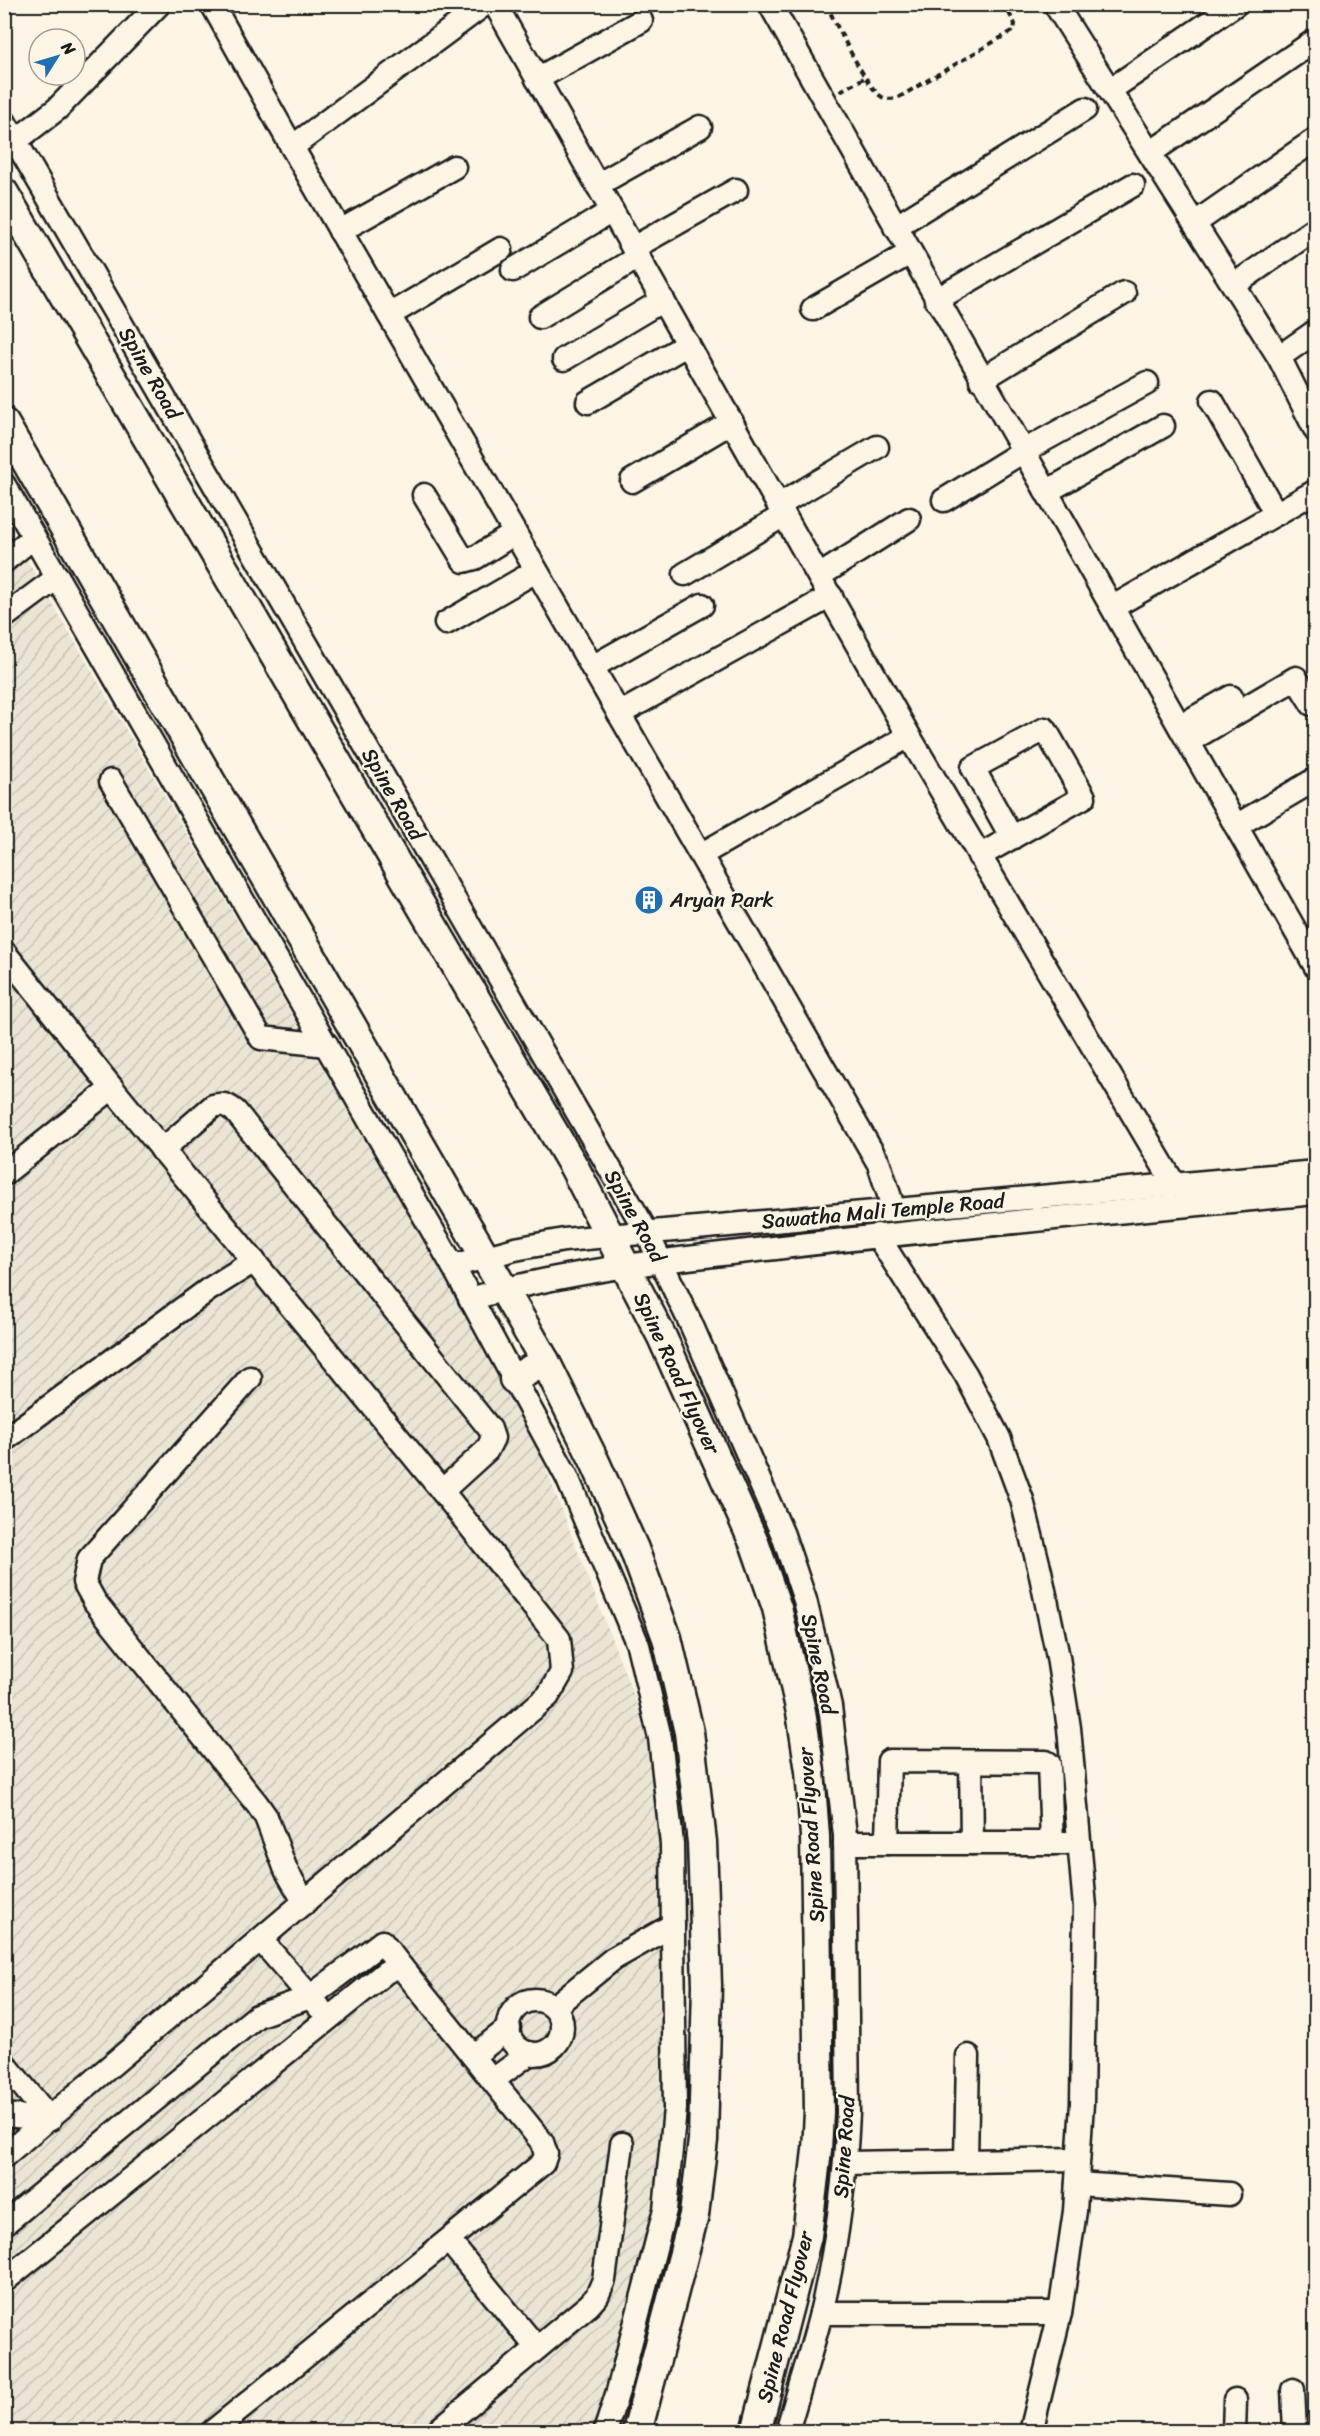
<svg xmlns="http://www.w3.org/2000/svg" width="1320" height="2436" font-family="Sriracha,sans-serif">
	<defs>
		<pattern id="industrial-furrows" width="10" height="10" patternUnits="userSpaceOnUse" patternTransform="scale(1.5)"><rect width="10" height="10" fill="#ebe5d6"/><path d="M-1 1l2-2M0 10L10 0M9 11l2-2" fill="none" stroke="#c9c4b7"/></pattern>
	</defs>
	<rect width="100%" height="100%" fill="#fcf5e5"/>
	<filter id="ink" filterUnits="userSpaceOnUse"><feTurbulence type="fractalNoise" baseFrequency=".0167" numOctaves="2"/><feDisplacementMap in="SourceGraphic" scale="12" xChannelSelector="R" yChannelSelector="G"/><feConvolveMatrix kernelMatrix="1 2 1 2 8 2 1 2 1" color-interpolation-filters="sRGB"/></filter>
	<g filter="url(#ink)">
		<!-- industrial -->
		<path fill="url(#industrial-furrows)" d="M4,520l521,895 131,338 22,381 -84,297h-589z"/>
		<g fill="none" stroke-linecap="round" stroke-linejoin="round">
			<!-- minor casing -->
			<g stroke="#1c1c1c" stroke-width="27">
				<g id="minor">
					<path d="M212,4l80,143 587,1017 15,46"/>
					<path d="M495,4l414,732 265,448"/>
					<path d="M770,4c181,322 365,642 546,963"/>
					<path d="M1055,4l224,353 37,74"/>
					<path d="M537,79l104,-58"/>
					<path d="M1110,90l126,-86"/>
					<path d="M4,121l642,1110 45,93 92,211 22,65 25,106 15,129 3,278c-3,67 -11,134 -27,200 -10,40 -23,79 -34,119"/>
					<path d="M292,147l193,-143"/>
					<path d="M5,149l52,-40 102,-105"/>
					<path d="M1150,153l166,-113"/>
					<path d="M597,185l103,-58"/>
					<path d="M1195,223l121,-84"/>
					<path d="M895,227l190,-118"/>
					<path d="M340,231l114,-64"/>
					<path d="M633,248l103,-58"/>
					<path d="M513,270l99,-59"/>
					<path d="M1234,285l82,-57"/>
					<path d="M936,300l197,-115"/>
					<path d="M813,309l97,-56"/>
					<path d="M389,315l112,-66"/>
					<path d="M540,317l98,-60"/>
					<path d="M1279,357l37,-26"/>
					<path d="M564,359l99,-59"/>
					<path d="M981,380l143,-87"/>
					<path d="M1212,401l64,113"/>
					<path d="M588,402l100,-58"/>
					<path d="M632,481l100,-59"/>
					<path d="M4,485l449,781 114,211 71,168 22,93 12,106 3,265 -10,101 -47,181 -13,41"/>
					<path d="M1046,492l117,-66"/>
					<path d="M424,495l40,66 11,-3 40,-25"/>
					<path d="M944,500l78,-48 125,-69"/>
					<path d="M779,505l98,-58"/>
					<path d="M4,561l30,-24"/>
					<path d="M685,574l99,-59"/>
					<path d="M819,576l90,-57"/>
					<path d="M1113,607l203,-116"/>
					<path d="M4,617l54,-40"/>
					<path d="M446,623l90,-52"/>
					<path d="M592,667l110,-62"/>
					<path d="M619,714l212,-118"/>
					<path d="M1180,726l51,-29"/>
					<path d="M1189,741l107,-63 16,26"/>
					<path d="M111,781l150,257 66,7"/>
					<path d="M1236,826l80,-47"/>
					<path d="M702,854l207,-118"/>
					<path d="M979,856c35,-20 70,-39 105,-59l-39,-68 -72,39 39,70"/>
					<path d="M4,952l108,136 -108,86"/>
					<path d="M162,1150l51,-44c10,-3 14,-1 22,5l255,318 3,9 -6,12 -45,41"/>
					<path d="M877,1235l89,140 33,63 23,62 18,71 18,86 11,71 16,179 -3,196 -7,108 -15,102 -29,119"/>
					<path d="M453,1266l62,-17 49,-9 752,-68"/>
					<path d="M470,1299c101,-30 208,-40 313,-52 177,-21 355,-37 533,-54"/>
					<path d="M250,1378l-161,181 -5,23 11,20 162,202 9,13 20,53 19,33"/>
					<path d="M4,1440l204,-150 46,-29"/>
					<path d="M971,1762l1,81"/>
					<path d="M845,1843h221"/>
					<path d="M887,1843l2,-82 157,1 3,2 3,79"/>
					<path d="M261,1940l58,67"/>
					<circle cx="535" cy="2027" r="27"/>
					<path d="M554,2007l59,-48 60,-34"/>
					<path d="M473,2056l36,-28"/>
					<path d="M4,2063l46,56"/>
					<path d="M493,2080l37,-27"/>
					<path d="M4,2115l46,4"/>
					<path d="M4,2156l544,-460 14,-24 -3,-33 -117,-148 -330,-403"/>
					<path d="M966,2160l2,-104"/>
					<path d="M845,2163l233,-4"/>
					<path d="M1077,2184l152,10"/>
					<path d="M4,2224l253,-208 53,-19 72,-55 20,26"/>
					<path d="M449,2241l88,107"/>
					<path d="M4,2281l382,-309 9,-4h7l140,174 4,12 -3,9 -331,269"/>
					<path d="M821,2313h239"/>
					<path d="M1293,2390l2,42"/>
					<path d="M441,2428l148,-123 8,-9 7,-16 18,-136"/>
					<path d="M1234,2432l1,-32"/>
				</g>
			</g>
			<!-- major casing -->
			<g stroke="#1c1c1c" stroke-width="33">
				<g id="major">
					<path d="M4,193l570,974 88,170 93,208 22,63 24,104 9,59 5,65 4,276 -2,38 -10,86 -51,196"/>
					<path d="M4,423l541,938 50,101 39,87 33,89 22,94 13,110 5,143 -4,155 -9,75 -57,217"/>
					<path d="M514,1379l31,-18"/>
				</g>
			</g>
			<!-- path -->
			<g stroke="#1c1c1c" stroke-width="4" stroke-dasharray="6 4.5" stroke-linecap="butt">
				<path d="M826,4c9,18 41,85 56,93 6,3 13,2 19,-1l113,-66 1,-6 -11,-20"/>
				<path d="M840,91l26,-14"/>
			</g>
			<!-- minor -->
			<use href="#minor" stroke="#fcf5e5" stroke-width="22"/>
			<!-- major -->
			<use href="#major" stroke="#fcf5e5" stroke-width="28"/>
		</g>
	</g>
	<!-- icons -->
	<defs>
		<g id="building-disc" transform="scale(1.5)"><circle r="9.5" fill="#1f6fb2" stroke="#fcf5e5"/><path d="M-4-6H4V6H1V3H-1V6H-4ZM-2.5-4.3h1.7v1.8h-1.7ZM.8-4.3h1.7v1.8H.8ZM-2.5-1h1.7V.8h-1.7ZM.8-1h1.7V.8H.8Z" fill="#fff"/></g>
	</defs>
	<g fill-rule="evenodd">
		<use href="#building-disc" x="649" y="900"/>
	</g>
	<g text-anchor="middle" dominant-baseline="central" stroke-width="4.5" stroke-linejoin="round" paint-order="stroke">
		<!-- street labels -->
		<g font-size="21" fill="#1c1c1c" stroke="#fcf5e5">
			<text transform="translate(150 373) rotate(60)">Spine Road</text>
			<text transform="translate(393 794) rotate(60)">Spine Road</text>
			<text transform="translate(883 1211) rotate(-5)">Sawatha Mali Temple Road</text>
			<text transform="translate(635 1216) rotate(61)">Spine Road</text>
			<text transform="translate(677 1373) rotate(65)">Spine Road Flyover</text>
			<text transform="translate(819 1664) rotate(78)">Spine Road</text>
			<text transform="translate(811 1835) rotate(-94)">Spine Road Flyover</text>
			<text transform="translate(844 2147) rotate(-86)">Spine Road</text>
			<text transform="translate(785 2317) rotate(-76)">Spine Road Flyover</text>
		</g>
		<!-- poi labels -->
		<g font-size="21" fill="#1c1c1c" stroke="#fcf5e5" text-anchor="start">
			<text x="670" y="900">Aryan Park</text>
		</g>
	</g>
	<!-- margin -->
	<rect width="1320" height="2436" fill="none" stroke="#fcf5e5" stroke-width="24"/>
	<rect x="12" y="12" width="1296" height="2412" fill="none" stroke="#1c1c1c" stroke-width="2" filter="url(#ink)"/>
	<!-- north arrow -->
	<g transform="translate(57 57) rotate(53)"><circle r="28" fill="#fcf5e5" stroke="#a29e95" stroke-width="1.5"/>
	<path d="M0-4.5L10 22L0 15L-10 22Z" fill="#1f6fb2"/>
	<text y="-9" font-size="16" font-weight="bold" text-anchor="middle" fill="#1c1c1c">N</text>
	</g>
</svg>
